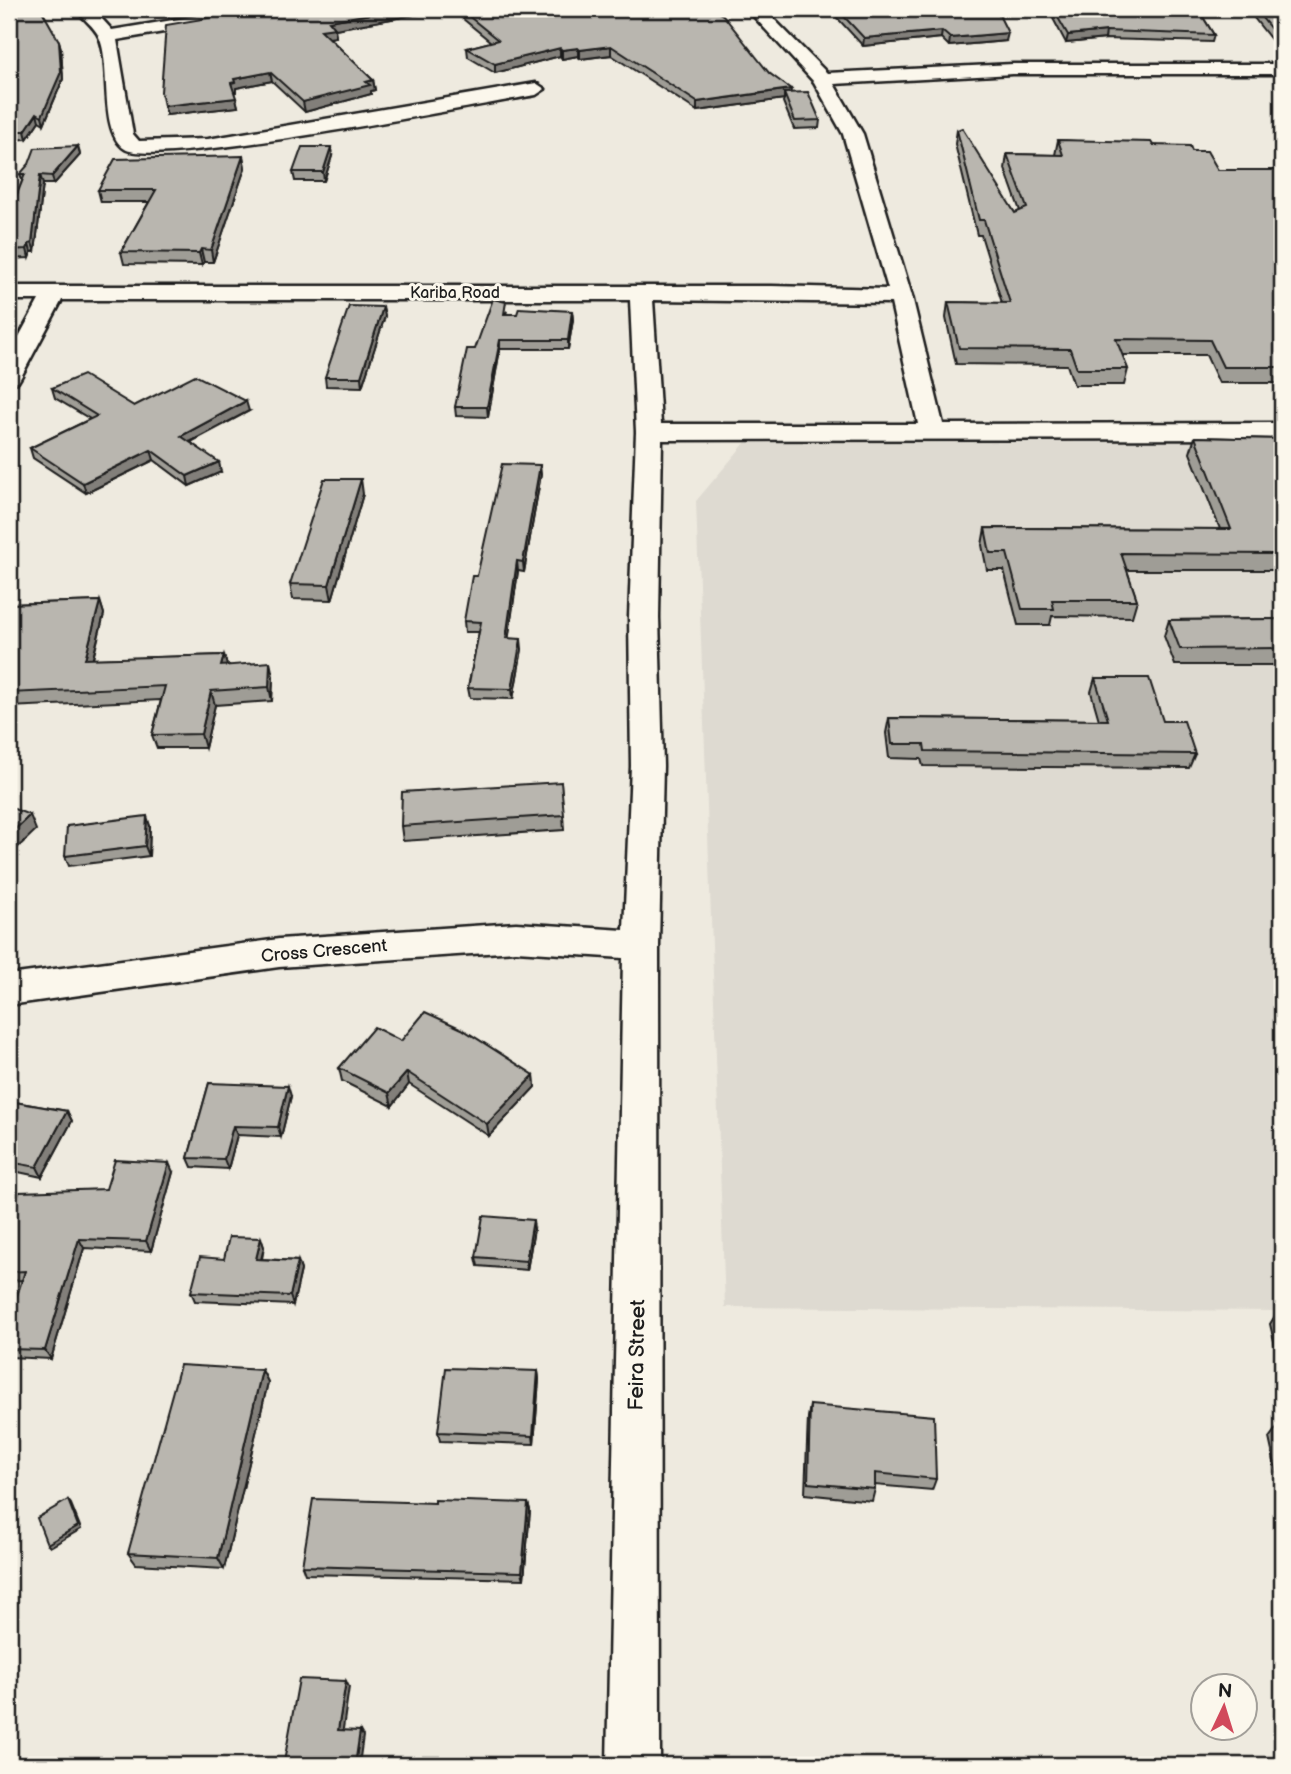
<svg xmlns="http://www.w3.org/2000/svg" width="1291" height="1774" font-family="'Balsamiq Sans',sans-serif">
	<rect width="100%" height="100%" fill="#eeeadf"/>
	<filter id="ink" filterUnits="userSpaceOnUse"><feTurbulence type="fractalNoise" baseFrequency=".0143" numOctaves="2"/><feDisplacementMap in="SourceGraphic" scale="14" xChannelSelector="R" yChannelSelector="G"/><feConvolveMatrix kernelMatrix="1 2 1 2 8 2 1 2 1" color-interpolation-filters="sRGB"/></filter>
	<g filter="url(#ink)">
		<!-- built -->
		<path fill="#dedad1" d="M1282,441v870l-557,-4 -29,-806 49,-58z"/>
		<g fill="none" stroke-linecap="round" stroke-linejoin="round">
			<!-- minor casing -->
			<g stroke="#1c1c1c" stroke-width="5">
				<g id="minor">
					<path d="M76,9h17l19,21 128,-21h37l-8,5 -152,26 16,94 6,7 69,-2 328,-56 9,6 -9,6c-55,9 -382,74 -411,54 -27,-18 -13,-84 -26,-112 -4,-10 -17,-19 -23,-28z"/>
					<path d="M747,9h17l63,64 186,-9h269v10h-269l-179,10 29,50 49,162 31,128 339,-1v16l-620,1 -3,177 4,149 -4,179 1,820h-53l16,-807 -107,-7 -237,16 -270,38v-30l270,-36 237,-16 108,7 7,-164 -2,-149 7,-185 -6,-132h-568l-41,77 -3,5 -9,2v-29l30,-55h-30v-14h763l116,3 -45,-155 -29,-52zM653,300l238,3 27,121h-257z"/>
				</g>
			</g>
			<!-- minor -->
			<use href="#minor" fill="#fbf7ec" fill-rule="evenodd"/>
		</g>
		<!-- wall -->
		<g fill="#9f9d96" stroke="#1c1c1c" stroke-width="2">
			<path d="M261,9h165v4l-91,16 1,8 -7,1 44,42 2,10 -4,1v3l-66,18 -33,-31 -36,7v4h-2l4,15 -71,8z"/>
			<path d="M451,9h261l57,64 51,47 -1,8 -25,1 -11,-27 1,-3 -87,12 -86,-56 -31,4 -2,-3 -16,3 -2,-3 -65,17 -27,-16 -1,-9 24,-6z"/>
			<path d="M829,9h167l10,32 -57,5 -8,-8 -78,8z"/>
			<path d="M1048,9h150l16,26 -2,7 -107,-3 -39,4z"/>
			<path d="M1247,9h35v33h-9z"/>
			<path d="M59,41l2,8 2,30 -19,45 -5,-3 -12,18 -18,1v-29l6,-38z"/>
			<path d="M957,130l58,83 5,-2 -15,-42 2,-15 48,1 3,-15 95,5 39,6 26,19h64v213h-63l-13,-28h-84l6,14 -4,16h-50l-7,-20 -111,-1 -10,-46 2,-16 54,1 -21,-68h-4l-22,-91z"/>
			<path d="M78,146l2,9 -26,29h-11l-8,68h-4l-2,6 -20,1v-44l13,-34 -2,-7z"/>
			<path d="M243,156l2,12 -32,94h-9l-2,3 -78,-1 -3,-12 28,-50h-48l-3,-12z"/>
			<path d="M332,156l-8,25h-29l-2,-9z"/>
			<path d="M383,307l2,9 -23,71 -36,-1 -1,-9z"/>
			<path d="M507,311l-1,3h11l55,-3 1,9 -5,29h-68l-12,68 -32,-1 -1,-9 20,-58z"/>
			<path d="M52,388l82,18 115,5 -58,31 30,30 -32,14 -35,-26 -68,33 -53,-35 -3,-10 60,-29 -35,-21z"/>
			<path d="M1195,437l87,2v131h-155l10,30 -5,17 -80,-1 -2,9h-32l-14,-55h-17l-5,-25 3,-17 235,1 -30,-76z"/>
			<path d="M541,474l-17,98 -6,-1 -10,67 14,11 -9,50 -43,-1 -2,-10 11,-56h-14l-1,-11 13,-45z"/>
			<path d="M363,494l-31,106 -39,-1 -3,-15z"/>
			<path d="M100,601l4,13 -11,45 131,-4 3,10 46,11 -1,25 -57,4 -10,43h-48l-5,-13 9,-35 -152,7v-103z"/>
			<path d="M1282,619v46h-107l-11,-29 5,-16z"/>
			<path d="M1095,678l68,43 32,33 -6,14 -266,-2 -2,-7 -32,-1 -3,-25 3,-15 210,2 -8,-28z"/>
			<path d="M561,782l3,48 -161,11 -2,-15z"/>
			<path d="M150,826l-1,30 -80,10 -4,-10z"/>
			<path d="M401,1041l133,34 1,12 -46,49 -80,-52 -17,22 -50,-25 -3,-13z"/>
			<path d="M209,1083l82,13 -10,41 -44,-2 -9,34 -36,-2 -4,-9z"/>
			<path d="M9,1101l58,10 5,10 -30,56 -33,-7z"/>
			<path d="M173,1172l-22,79 -67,-3 -33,111 -42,-2v-37l13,-40 -13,1v-49l97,-43z"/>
			<path d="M534,1229l-7,41 -49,-4 -2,-9z"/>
			<path d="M261,1238l3,9 -2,12 36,2 3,9 -8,35 -98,-4 -4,-9 33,-33z"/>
			<path d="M1278,1311h4v65l-12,-52z"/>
			<path d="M262,1370l6,12 -44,187 -88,-5 -8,-11z"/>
			<path d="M538,1371l1,8 -5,65 -94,-3 -2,-9z"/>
			<path d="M810,1405l126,74 -4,11 -57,-5v4l-3,12 -67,-7 3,-77z"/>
			<path d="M1278,1426l4,1v70l-13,-59z"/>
			<path d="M528,1503l2,7 -6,69 -219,-5 -3,-8z"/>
		</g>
		<!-- shaded-wall -->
		<g fill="#827f7a" stroke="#1c1c1c" stroke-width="2">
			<path d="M167,9h58l-56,9z"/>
			<path d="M400,9h26v4l-91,16 1,8 -14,2 -1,-9 8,-9z"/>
			<path d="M942,31l-1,7 -78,8 1,-8z"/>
			<path d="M1106,31l-1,8 -39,4 2,-8z"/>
			<path d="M1008,33l-2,8 -57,5 1,-8z"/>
			<path d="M59,41l2,8 2,30 -19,45 -2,-8z"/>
			<path d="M611,46v9l-31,4v-9z"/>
			<path d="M560,48v8l-65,17v-9z"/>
			<path d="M578,48v8l-16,3v-9z"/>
			<path d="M16,65l2,8 -9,1v-8z"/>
			<path d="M270,72l2,9 -36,7v4h-3l-2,-9 3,-4z"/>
			<path d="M373,80l2,10 -4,1v3l-66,18 -2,-10 63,-20z"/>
			<path d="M791,89l-1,9 -6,-5v6l-87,12v-9z"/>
			<path d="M236,98l2,9 -71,8 -3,-9z"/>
			<path d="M37,113l2,8 -12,18 -2,-8z"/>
			<path d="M78,146l2,9 -26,29 -2,-8z"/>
			<path d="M331,147l1,9 -8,25 -1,-9z"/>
			<path d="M243,156l2,12 -32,94 -2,-12z"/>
			<path d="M40,175l3,9 -8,68 -3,-9z"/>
			<path d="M29,244l2,8 -2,6 -2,-9z"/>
			<path d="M201,249l3,13 -2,3 -3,-12z"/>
			<path d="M383,307l2,9 -23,71 -1,-10z"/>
			<path d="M572,311l1,9 -5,29v-9z"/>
			<path d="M500,340v9l-12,68 -1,-10z"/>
			<path d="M246,401l3,10 -65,34 -3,-9z"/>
			<path d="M151,450l3,10 -68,33 -3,-10z"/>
			<path d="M219,462l2,10 -32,14 -2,-10z"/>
			<path d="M540,465l1,9 -17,98 -1,-10z"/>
			<path d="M361,479l2,15 -31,106 -3,-15z"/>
			<path d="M517,561l1,10 -11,78 -1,-11z"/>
			<path d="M100,601l4,13 -15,59 -4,-14z"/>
			<path d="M521,639l1,10 -9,50 -1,-10z"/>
			<path d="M224,655l4,14 -7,-3z"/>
			<path d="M270,662l3,14 -1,25 -3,-14z"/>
			<path d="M211,691l4,14 -10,43 -4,-14z"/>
			<path d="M30,815l6,15 -27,26v-21z"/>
			<path d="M147,816l3,10 -1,30 -4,-10z"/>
			<path d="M407,1072l2,12 -17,22 -3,-13z"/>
			<path d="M534,1075l1,12 -46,49 -2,-12z"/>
			<path d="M288,1086l3,10 -10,41 -3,-10z"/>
			<path d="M67,1111l5,10 -30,56 -5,-10z"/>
			<path d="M233,1126l4,9 -9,34 -4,-10z"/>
			<path d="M169,1163l4,9 -22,79 -5,-10z"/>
			<path d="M533,1220l1,9 -7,41 -1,-9z"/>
			<path d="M261,1238l3,9 -5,21 -3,-9z"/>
			<path d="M79,1239l5,9 -33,111 -6,-9z"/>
			<path d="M298,1261l3,9 -8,35 -3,-9z"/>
			<path d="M262,1370l6,12 -44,187 -6,-11z"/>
			<path d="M538,1371l1,8 -5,65 -1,-8z"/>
			<path d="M68,1500l3,4 10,25 -31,18 -3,-3z"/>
			<path d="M528,1503l2,7 -6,69 -2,-7z"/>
			<path d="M346,1681l3,6 -7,49 -4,-6z"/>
			<path d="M360,1731l3,5 -4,29h-4z"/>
		</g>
		<!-- building -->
		<g fill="#b9b6af" stroke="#1c1c1c" stroke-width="2">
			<path d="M9,9h32l18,32 2,31 -19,44 -5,-3 -12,18h-16v-20l7,-46 -7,1z"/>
			<path d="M261,9h139l-71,12 6,7 -14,2 52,50 -7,2 4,3 -67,17 -33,-30 -36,7 1,3 -4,1 5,15 -72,8 -3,-14 5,-67z"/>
			<path d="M460,9h252l11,6 46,58 22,16 -94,13 -86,-56 -31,4 -2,-2 -16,2 -2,-2 -65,16 -28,-16 31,-8z"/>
			<path d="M837,9h159l12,24 -58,5 -8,-7 -78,7z"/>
			<path d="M1053,9h145l16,26 -108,-4 -38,4z"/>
			<path d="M1255,9h27v25h-7z"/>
			<path d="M808,92l12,28 -25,1 -11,-28z"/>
			<path d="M962,128l53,85 12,-5 -20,-54 56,1 -5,-15 93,2 2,3 37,1 2,5h15l11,19h64v197h-59l-13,-27 -94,-1 12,30h-51l-7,-20 -111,-1 -11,-46 62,1 -26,-83h-5l-22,-90z"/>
			<path d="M78,146l-26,30 -12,-1 -8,68 -3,1 -2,5 -18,1v-35l16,-41h-5l9,-10 6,-16z"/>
			<path d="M302,147h29l-8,25h-30z"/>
			<path d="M243,156l-32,94 -10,-1 -2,4 -78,-1 35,-62h-58l17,-31z"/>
			<path d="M493,299l13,3 -2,12h13l2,-6 53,3 -4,29h-68l-13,67h-32l12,-58h8z"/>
			<path d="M349,306l34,1 -22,70h-36z"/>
			<path d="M83,375l51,31 61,-31 51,26 -65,35 38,26 -32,14 -36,-26 -68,33 -53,-35 67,-32 -45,-28z"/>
			<path d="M1195,437l87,2v115l-161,-1 16,47h-85l2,9h-32l-15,-56h-17l-5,-25 246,1z"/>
			<path d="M502,464l38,1 -17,97 -6,-1 -11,77 15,1 -9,50 -44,-1 13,-66 -17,-1 8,-45h5z"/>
			<path d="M324,479h37l-32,106 -39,-1z"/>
			<path d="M100,601l-15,58 139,-4 -3,11 49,-4 -1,25 -58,4 -10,43 -49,1 13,-49 -156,7v-89z"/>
			<path d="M1282,619v29l-102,1 -11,-29z"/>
			<path d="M1095,678h54l14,43h21l11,33 -270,-3 -1,-7h-32l-3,-26 219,2z"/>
			<path d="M561,782l3,33 -163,11 1,-34z"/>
			<path d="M9,807l21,8 -21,20z"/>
			<path d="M147,816l-2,30 -80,10 2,-30z"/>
			<path d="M425,1012l37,17 72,46 -47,49 -80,-52 -18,21 -50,-25 35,-41 27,14z"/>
			<path d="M209,1083l79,3 -10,41 -45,-1 -9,33 -36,-1z"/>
			<path d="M9,1101l58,10 -30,56 -28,-5z"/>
			<path d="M115,1160l54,3 -23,78 -67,-2 -34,111 -36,-1v-29l16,-49 -16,1v-40l10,-40 87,-3z"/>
			<path d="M483,1216l50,4 -7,41 -50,-4z"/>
			<path d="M229,1237l32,1 -5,21 42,2 -8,35 -99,-4 9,-35 24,2z"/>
			<path d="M1278,1311h4v17z"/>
			<path d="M180,1365l82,5 -44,188 -90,-5z"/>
			<path d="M446,1368l92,3 -5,65 -95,-4z"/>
			<path d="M810,1405l124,11 2,63 -61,-6v16l-67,-6z"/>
			<path d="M1278,1426l4,1v19z"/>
			<path d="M313,1499l122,4v-3l93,3 -6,69 -220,-6z"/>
			<path d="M68,1500l10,26 -31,18 -10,-26z"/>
			<path d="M299,1679l47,2 -8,49 22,1 -5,34h-92v-3h21z"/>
		</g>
	</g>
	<g text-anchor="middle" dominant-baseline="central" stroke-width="6" stroke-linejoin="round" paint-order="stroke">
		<!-- far-street labels -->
		<g font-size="16" fill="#1c1c1c" stroke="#fbf7ec">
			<text x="455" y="293">Kariba Road</text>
		</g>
		<!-- street labels -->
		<g font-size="18" fill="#1c1c1c" stroke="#fbf7ec">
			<text transform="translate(324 951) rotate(-5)">Cross Crescent</text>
		</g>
		<!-- near-street labels -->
		<g font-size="21" fill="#1c1c1c" stroke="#fbf7ec">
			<text transform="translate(637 1355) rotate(-89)">Feira Street</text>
		</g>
	</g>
	<!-- margin -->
	<rect width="1291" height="1774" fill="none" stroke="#fbf7ec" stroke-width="35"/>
	<rect x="18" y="18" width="1256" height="1739" fill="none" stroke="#1c1c1c" stroke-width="2.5" filter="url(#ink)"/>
	<!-- north arrow -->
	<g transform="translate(1224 1707) rotate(4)"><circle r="33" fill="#fbf7ec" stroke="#a29f99" stroke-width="2"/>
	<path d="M0-5L12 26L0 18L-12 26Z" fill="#d1495b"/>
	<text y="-10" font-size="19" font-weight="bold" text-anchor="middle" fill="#1c1c1c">N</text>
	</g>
</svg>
